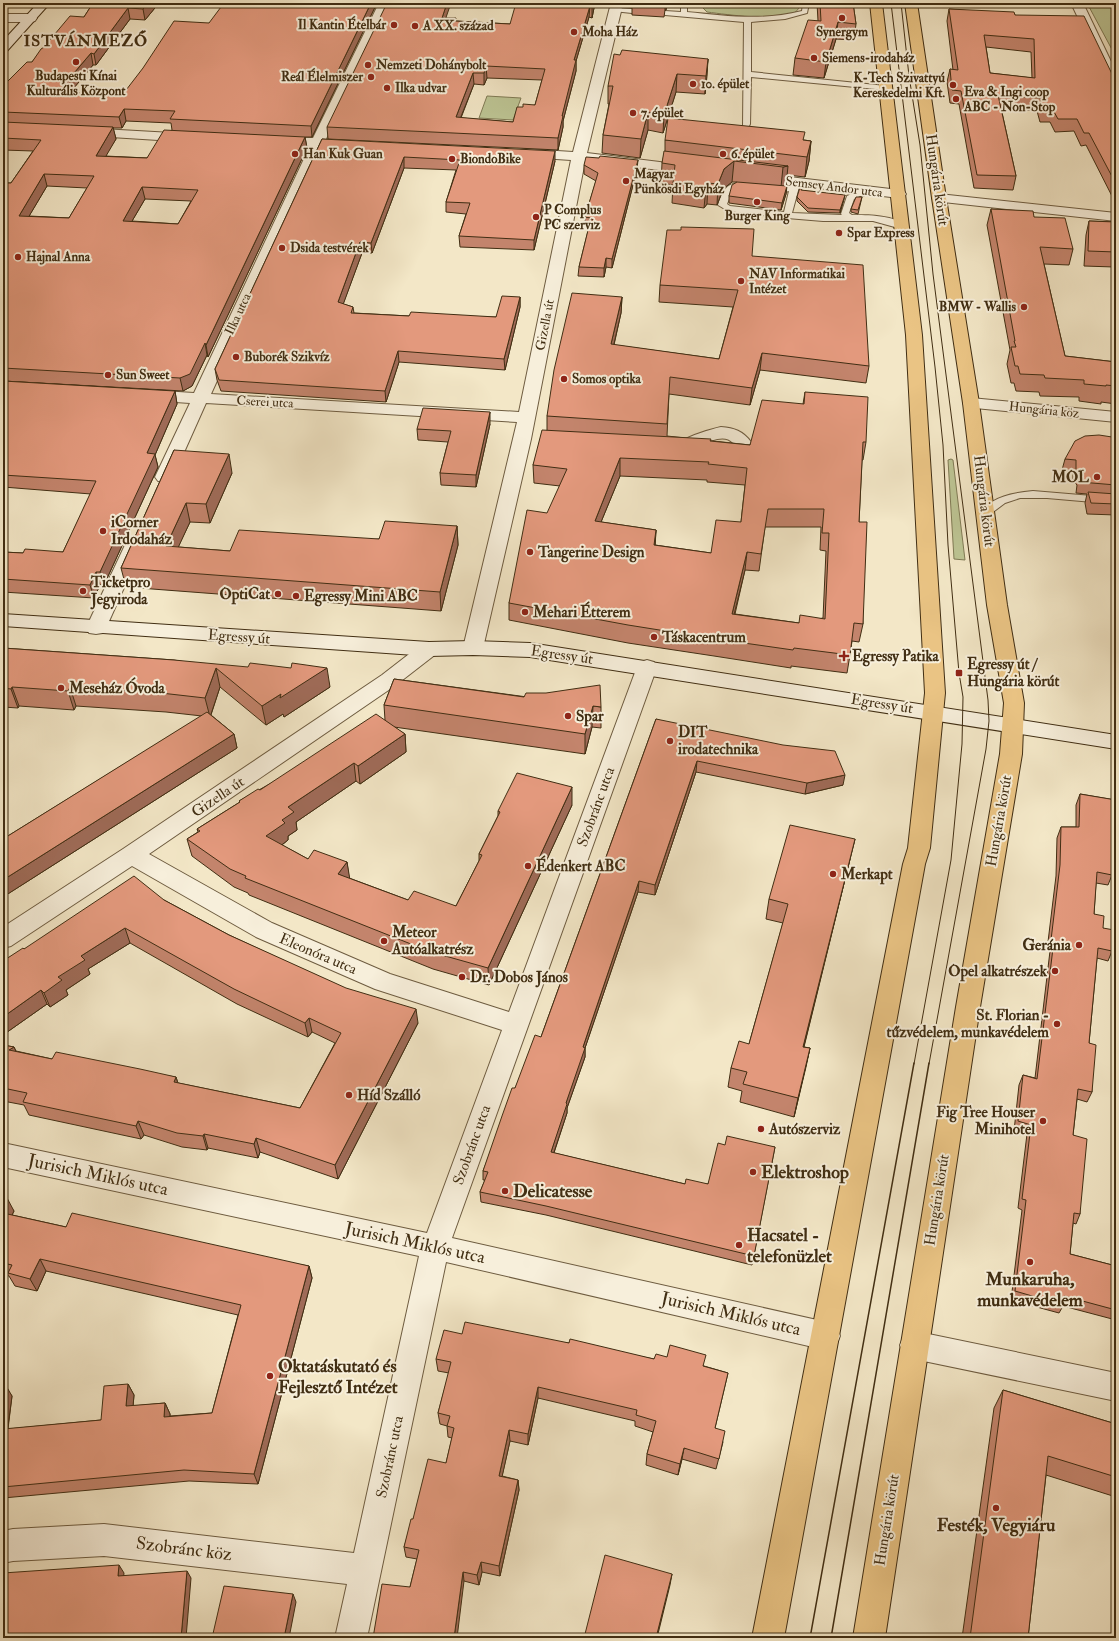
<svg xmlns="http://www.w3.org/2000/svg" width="1119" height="1641" font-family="'IM FELL Double Pica',serif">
	<rect width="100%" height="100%" fill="#f3e7c7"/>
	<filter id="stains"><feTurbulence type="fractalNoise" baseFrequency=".005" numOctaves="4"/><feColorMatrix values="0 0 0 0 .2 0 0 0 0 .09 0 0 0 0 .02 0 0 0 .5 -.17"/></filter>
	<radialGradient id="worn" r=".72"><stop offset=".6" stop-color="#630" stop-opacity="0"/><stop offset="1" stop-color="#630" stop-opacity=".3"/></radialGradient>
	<!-- green -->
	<g fill="#bdc594" stroke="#7f7a54">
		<path d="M701,3h99v4c-2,2 -4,5 -6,6 -22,8 -64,2 -87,-1l-6,-6z"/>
		<path d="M1087,3h29v54z"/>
		<path d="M487,96l34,2 -8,22 -34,-2z"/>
		<path d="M951,459l2,1 12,100 -11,-1 -6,-99z"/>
	</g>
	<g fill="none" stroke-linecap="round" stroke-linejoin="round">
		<!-- lane casing -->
		<g stroke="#6e5c40" stroke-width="2">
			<g id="lane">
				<path d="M681,3h6v9c40,4 75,9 115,-1l1,-8h6l-2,10 -22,6 -34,3v50l135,14 4,2 -4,2 -135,-13 -1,47 -1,2h-6l1,-104 -79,-7 -3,-2 3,-2 16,1z"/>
				<path d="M615,8l17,1 3,2 -3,2 -19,-2 -1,-1z"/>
				<path d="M796,181h3l4,2 -4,4 -7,26 50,2 -1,-1 6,-18c8,-4 31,-9 38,-3l-1,2 -24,1 -6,3 -5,14 3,2c15,0 43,0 54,11l-4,3 -29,-8h-50l-36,-3 -59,-7 -10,-6c7,-21 13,-25 35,-20l1,2 -4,2h-17l-6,15 3,2 54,6 5,-21 -9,2 -14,-2 -1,-2c6,-5 18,2 31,-8z"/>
				<path d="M1033,491l83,7v6l-69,-6h-27l-15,5 -16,12 -4,1 -5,-3c12,-17 34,-20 53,-22z"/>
			</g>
		</g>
		<!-- street casing -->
		<g stroke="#6e5c40" stroke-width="2">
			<g id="street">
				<path d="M379,3h12l-33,66 -32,70 28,2 2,3 -2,3h-31l-112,247 308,18 52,-252 -45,-3 -5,-1 -2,-3 2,-3 5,-1 47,3 38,-149h12l-36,150 105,13 5,1 2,3 -2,3 -5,1 -107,-13 -54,278 -48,209 -3,5 -7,2 -7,-2 -3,-5 54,-226 -311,-19 -33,74 -3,4 -6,1 -6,-1 -3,-4 35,-74 -44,-3 -6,-1 -2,-4 2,-4 6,-1 48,3 116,-247 -34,-1 -5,-1 -2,-3 2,-3 5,-1 37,1z"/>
				<path d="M1071,3h12l33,69v17l-5,-1 -1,-3z"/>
				<path d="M3,14h28l4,1 2,3 -2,3 -4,1h-28z"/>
				<path d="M84,128l106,6 5,1 2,3 -2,3 -5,1 -111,-7 -2,-3 2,-3z"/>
				<path d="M756,173l143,17 5,1 2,3 -2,3 -5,1 -148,-18 -2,-3 2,-3z"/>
				<path d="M939,194l177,19v8l-182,-20 -2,-3 2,-3z"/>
				<path d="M971,398l145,14v10l-151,-15 -2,-4 2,-4z"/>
				<path d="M721,427c13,1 22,4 30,15l-7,11 -13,3 -22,-1 -3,-4 3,-4 22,-2 2,-2c-12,-14 -38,8 -52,11l-6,-1 -3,-4c8,-11 36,-19 49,-22z"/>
				<path d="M134,539l7,2 2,4 -37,83 -3,5 -7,1 -7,-1 -3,-5 39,-83 2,-4z"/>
				<path d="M429,642l7,2 3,5 -3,5 -40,31 -247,169 123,69 118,51 119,38 128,-345 3,-5 7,-2 7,2 3,5 -205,571 374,84 10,4 4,10 -4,10 -10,4 -380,-88 -79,376h-32l12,-54 -243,-28 -91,5 -10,2v-32l10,-2 91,-5 250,29 65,-297 -416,-89v-24l424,90 75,-203 -127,-41 -119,-52 -124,-71 -121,80 -8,2v-21l120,-78 259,-174 40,-31z"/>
				<path d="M914,1331l202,42v28l-202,-42 -10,-4 -4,-10 4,-10z"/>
			</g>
		</g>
		<!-- secondary casing -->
		<g stroke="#412e13" stroke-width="2">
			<g id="secondary">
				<path d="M38,3h12l-43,48 -4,1v-11z"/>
				<path d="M3,614l426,28 44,-1 57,2 586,92v14l-586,-92 -57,-2 -44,1 -426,-30z"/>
			</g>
		</g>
		<!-- primary casing -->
		<g stroke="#412e13" stroke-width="2">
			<g id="primary">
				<path d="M870,3h12l40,332 23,358 -15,155 -5,16 -141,774h-32l151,-774 5,-16 17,-155 -19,-358z"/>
				<path d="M905,3h12l29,195 33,205 28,202 17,98 -2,51 -42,253 -95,631h-32l103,-631 44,-253 4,-51 -17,-98 -24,-202 -31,-205z"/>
			</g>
		</g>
		<!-- lane -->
		<use href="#lane" fill="#f7efdb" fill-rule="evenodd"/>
		<!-- street -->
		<use href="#street" fill="#f7efdb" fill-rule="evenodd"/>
		<!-- secondary -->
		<use href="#secondary" fill="#f7efdb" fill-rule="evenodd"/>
		<!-- primary -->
		<use href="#primary" fill="#eac484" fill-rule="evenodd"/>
		<!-- tram-far1 -->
		<g stroke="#412e13" stroke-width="1">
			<path d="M891,3l44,364 8,78 5,100 11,128 4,24 -1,47 -11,116 -37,204"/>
			<path d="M901,3l8,73 11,69 13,129 55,426 1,21 -3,28 -57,315"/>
		</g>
		<!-- tram -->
		<g stroke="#412e13" stroke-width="1.5">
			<path d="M810,1638l104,-575"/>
			<path d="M831,1638l98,-575"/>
		</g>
	</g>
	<!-- wall -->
	<g fill="#c3846c" stroke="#412e13" fill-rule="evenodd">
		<path d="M93,3h66l-14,17 -15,-1 -34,46h-3l-24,28 54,1 86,-71 168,-20 -65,134h-7l2,11 -99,209 -1,-2 -15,31 -9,5 -180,-10v-198h8l22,-32 -30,-1v-63l29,-25 12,-15 40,-30zM126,121l45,2 1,7 -25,28 -42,-2 11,-17 -3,-11h9zM47,186l40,2 -18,30 -40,-2zM145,199l46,2 -13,23 -46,-3z"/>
		<path d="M595,3l-3,15 -3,-1 -13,44v10l-13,50v6l-5,23 -230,-11 -1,-12 119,-109 10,3 54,3zM487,78l55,2 -7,25 -12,2 -10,15 -52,-4 13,-34 10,1z"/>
		<path d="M632,3h35l-1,7h-1l-1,7 -32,-2z"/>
		<path d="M817,3h36l3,21 -2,16 -18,-1 -12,39 -31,-3 2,-17 23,-37z"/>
		<path d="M949,9l66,6 98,61 3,1v127l-30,-59 -5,1 -7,-15 -19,1 -5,-10h-10l-3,-11 -36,-3 15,68 -3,14 -39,-2 -15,-84 -9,-1 -3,-21 3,-13 3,1 -6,-49zM986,47l45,5 1,26 -42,-5z"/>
		<path d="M708,59l-3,35 -29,-2 -13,41 -15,-3 -8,28 -38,-5 1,-18 6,-31h-1v-18z"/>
		<path d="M322,139l233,22 -21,89 -74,-3 -1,-11 7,-22 -20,-2v-10l10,-32 -52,-2 -32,85h-10l-19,51 10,3 1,6 55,3 87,1 24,-20v10l-15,63 -106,-8 -13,40 -165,-11 -4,-11 -2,-11z"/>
		<path d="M665,140h139l7,1 -2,20 -4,16 -18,-2 -1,19 -5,16 -52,-7v-7l8,-14h-5l-9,7 -6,16 -10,-1 -3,4 -32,-5 1,-18 -12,-2 1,-20 3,-12z"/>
		<path d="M584,165l53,4 -25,99 -6,-1 -2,10 -26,-1 1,-9 10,-40 -4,-1v-9l11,-36 -12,-7z"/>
		<path d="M801,190l43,9 -4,14 -32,-1 -11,-11v-4z"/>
		<path d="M862,197l-4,17 -7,-2v-3z"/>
		<path d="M991,209l43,8 39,32 -4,16 -25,-1 21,92 51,6v42l-15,-2v2l-22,-3v-4l-39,-1 -1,-4 -23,-1 -2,-8h-3l-4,-19 3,-14 -23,-125z"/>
		<path d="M1089,221l27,1v52l-2,-7 -30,-1 2,-31z"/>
		<path d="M752,256l117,110 -3,17 -106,-13 -10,35 -81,-11 -2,42 83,9 53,-41 2,-12 61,50 -3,18h-1l-3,62 4,102 -4,18 -7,-1 -2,14 -3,18 -56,-7v2l-77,-12 -86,-13 -119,-23v-17l51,-117 -26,-3 -1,-18 14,-35v-14l75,-119 -1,16 -7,32 105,14 14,-52 -74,-5 1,-17zM620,476l87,4v2l38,3 -4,37 -30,31 -56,-8 1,-15 -55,-8zM765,527h56l-1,23 6,1 -3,67 -24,5 -64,-9 10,-44 14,1z"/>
		<path d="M3,381l172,10 2,13 -22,51 3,12 -54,118h-4l-6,13 -91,-6v-40l20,1 40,-1 28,-58 -88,-7v1z"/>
		<path d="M490,424l-14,63 -35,-2 -1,-12 8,-31 -30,-2 -1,-11z"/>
		<path d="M1116,439v76l-29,-1 -2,-11 2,-9 -11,-1 1,-8 -4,-4v-10l-11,-1 3,-11z"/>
		<path d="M174,450l58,23 -22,50 -20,-1 -12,25 52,4 149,-12 78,-13 1,19 -17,66 -315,-24 -5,-19z"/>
		<path d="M3,648l171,12 156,27 -46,30 -1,-3 -17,11 -46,-38 -9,28 23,19 3,14 -234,149v-58l199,-123 -36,-4 -90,-6 -2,4 -55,-4 -1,2 -15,-1z"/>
		<path d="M394,679l207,28v21l-9,-1 -7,27 -191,-27 11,7 1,18 -46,32 -4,-3 -60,41 1,8 -9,6v4l-6,5 26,14 39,3 2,16 59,22 48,6 23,-45v-7l19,-38v-5l74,-6 -83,180 -56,-16 -184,-74 -1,-2 -14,-6 -42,-31 -5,-17 11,-7 -1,-3 43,-27 -1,-1 146,-81 -1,-15z"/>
		<path d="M656,719l187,66 -38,9 -109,-22 -41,123 -17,-3 -53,156v9l-18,51v5l-13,40 131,31h23l17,-39 50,2 -23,118 -206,-50 -65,-13 -1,-10 5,-12h-2v-9l32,-83 26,-51z"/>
		<path d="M1116,780v60l-4,1v34l-4,10 -12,-2 -2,31 9,14 9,23 -4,10 -11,-3 -8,85 3,49 -5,10 -10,-3 -4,36 7,79 -4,10 -3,-1 -3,31 46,12v54l-53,-14 -4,7 -48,-13 11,-90 -4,-2 9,-74 -13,-3 5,-46 4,-10 12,3 15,-127 -3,-1 9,-74 1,-38 4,-11h15v-22l4,-11 35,6v-16z"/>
		<path d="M850,859l-46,188 6,1 -16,69 -54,-15 2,-11 -14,-4 3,-19 18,-24 34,-121 -17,-4 3,-20z"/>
		<path d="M164,900l65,35 189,88 -80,156 -78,-27 -2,6 -50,-10 -1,2 -25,-3 -38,-12 -3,4 -112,-24 -5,-10 -21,-4v-56l11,2 2,4 36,8 124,18 2,6 122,25 35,-65 -23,-11 -4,5 -71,-33 -107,-61 -42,26 2,5 -24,16 2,5 -18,12 -3,-3 -44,31v-74l21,-12z"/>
		<path d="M1114,1110h2v26l-4,-22z"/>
		<path d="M3,1198l11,13 -2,4 54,12 243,39 3,12 -54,206 -69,-3 -186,17v-114l9,12 -4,33 93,-9 27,-36 6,11 -1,11 32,-3 5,11v2l42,-3 26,-98 -192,-44 -9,20 -22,-5 -6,-10 -3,-1 -3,-6z"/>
		<path d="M462,1334l107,9 85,16 50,7 24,7 -13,55 8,14 -7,27 -34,-10 -4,16 -32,-10 1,-11 6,-22 -18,-6v-5l-97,-23 -10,47 -18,-4 -8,35 16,4 1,10 -19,86 -18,-4 -3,13 -15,-4 -54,6 7,-28 -11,-2 -2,-10 9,-28 33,-56 6,-25 -4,-1 -1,-11 -7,-2 -2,-11 11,-40 -11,-2 -2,-12z"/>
		<path d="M1003,1390l113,34v73l-70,-22 -18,163h-66l32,-230z"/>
	</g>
	<!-- shaded-wall -->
	<g fill="#9f6b58" stroke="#412e13">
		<path d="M148,3h11l-14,17 -2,-11z"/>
		<path d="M371,3h6l-65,134 -1,-11z"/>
		<path d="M447,3h4l-9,26v-11z"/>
		<path d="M593,3h2l-3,15v-11z"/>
		<path d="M665,3h2l-1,7h-1z"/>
		<path d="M590,6l-1,11 -13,44v10l-13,50v6l-5,23v-12l4,-22 12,-56z"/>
		<path d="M128,8l2,11 -34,46 -2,-11z"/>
		<path d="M838,22l-2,17 -12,39 2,-16z"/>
		<path d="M91,53l2,12 -33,40 -3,-12z"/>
		<path d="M708,59l-1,17 -2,18 1,-18z"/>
		<path d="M486,66l1,12 -3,7v-12z"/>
		<path d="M473,73l1,11 -18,45v-12z"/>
		<path d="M677,74l-1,18 -13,41 1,-18z"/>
		<path d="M124,109l2,12 -4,7 -3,-11z"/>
		<path d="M648,112v18l-8,28 1,-19z"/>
		<path d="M113,127l3,12 -17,29 -3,-12z"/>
		<path d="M305,137l2,11 -99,209 -2,-12z"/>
		<path d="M811,141l-2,20 -4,16 2,-20z"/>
		<path d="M555,151v10l-21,89v-10z"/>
		<path d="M404,157v11l-32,85 -1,-10z"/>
		<path d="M638,160l-1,9 -25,99v-9z"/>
		<path d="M734,161l-2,21 -9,7 -6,16 1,-21 6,-15z"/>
		<path d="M788,166l-2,20 -5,1 2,-20z"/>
		<path d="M44,174l3,12 -25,42 -3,-12z"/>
		<path d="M708,183l-1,21 -3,4 2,-21z"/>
		<path d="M787,186l-1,8 -5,16 1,-7z"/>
		<path d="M142,187l3,12 -20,34 -2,-12z"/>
		<path d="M845,195l-1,4 -4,14v-3z"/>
		<path d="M360,242l2,11 -22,60 -2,-11z"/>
		<path d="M606,258v9l-2,10v-9z"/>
		<path d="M520,297v10l-15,63 -1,-11z"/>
		<path d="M622,297l-1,16 -11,48 1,-17z"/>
		<path d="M205,343l2,12 -15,31 -9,5 -3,-13z"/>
		<path d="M398,351l1,11 -13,40 -1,-11z"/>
		<path d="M762,353l-2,17 -10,35 2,-17z"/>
		<path d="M175,391l2,13 -22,51 3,12 -54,118 -4,-13 47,-119z"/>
		<path d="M490,412v12l-14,63v-12z"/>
		<path d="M229,454l3,19 -22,50 -4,-19z"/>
		<path d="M620,458v18l-26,63 1,-18z"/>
		<path d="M186,503l4,19 -20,43 -4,-19z"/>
		<path d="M457,526l1,19 -17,66 -1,-19z"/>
		<path d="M656,530l-1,18 -1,-3z"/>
		<path d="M747,552l-2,18 -15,61 2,-17z"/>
		<path d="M96,572l4,13 -6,13 -4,-13z"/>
		<path d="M216,668l4,19 -10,30 -5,-19z"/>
		<path d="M327,668l3,19 -46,30 -1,-3 -17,11 -4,-19 19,-12z"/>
		<path d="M12,687l7,19 -1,2 -7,-19z"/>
		<path d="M70,687l6,19 -2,4 -6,-19z"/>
		<path d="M593,706l-1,21 -7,27v-20z"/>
		<path d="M234,734l3,14 -234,149v-17z"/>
		<path d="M405,734l1,18 -46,32 -2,-18z"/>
		<path d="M697,761l-1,11 -41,123v-10z"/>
		<path d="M354,763l2,18 -60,41 1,8 -9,6v4l-18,14 -4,-18 16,-16 6,-13z"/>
		<path d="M845,775l-2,10 -38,9 2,-11z"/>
		<path d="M572,787v18l-83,180 -1,-17z"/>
		<path d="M855,839l-5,20 -51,207 4,-19z"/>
		<path d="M347,862l3,18 -12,-6z"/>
		<path d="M639,881l-1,11 -53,156v9l-18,51v5l-16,48v-9l32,-105z"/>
		<path d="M125,928l5,15 -42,26 2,5 -24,16 2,5 -18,12 -6,-14 14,-16 23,-21z"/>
		<path d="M41,990l6,14 -44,31v-18z"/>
		<path d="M416,1009l2,14 -80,156 -3,-14z"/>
		<path d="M309,1018l3,14 -4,5 -3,-14z"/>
		<path d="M14,1047l6,14 -11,-11z"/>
		<path d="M810,1048l-4,19 -12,50 4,-19z"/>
		<path d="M176,1077l4,14 -6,-9z"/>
		<path d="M138,1121l6,14 -3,4 -5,-13z"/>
		<path d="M204,1134l4,14 -1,2 -4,-14z"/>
		<path d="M256,1138l4,14 -2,6 -4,-14z"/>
		<path d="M7,1198l7,13 -7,14 -4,-6v-13z"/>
		<path d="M40,1259l6,12 -9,20 -7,-12z"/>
		<path d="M309,1266l3,12 -54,206 -4,-10z"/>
		<path d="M5,1384l7,12 -6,45 -3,-5v-40z"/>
		<path d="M128,1384l6,11 -2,23 -6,-12z"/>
		<path d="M538,1387v11l-10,47v-11z"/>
		<path d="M165,1403l5,11 -1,14 -5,-11z"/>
		<path d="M509,1430l1,11 -10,45 -1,-10z"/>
		<path d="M684,1448l-2,11 -4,16 2,-11z"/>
		<path d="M518,1480l1,10 -19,86 -1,-10z"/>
		<path d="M481,1562l1,10 -3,13 -2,-10z"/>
		<path d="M119,1565l5,8 -1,10 -5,-7z"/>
		<path d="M187,1571l4,7 -5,60h-5z"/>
		<path d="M463,1572l1,9 -7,57h-3z"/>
		<path d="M672,1574l-2,11 -13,53h-1z"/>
		<path d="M293,1594l3,8 -7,36h-5z"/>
	</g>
	<!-- building -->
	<g fill="#e3997d" stroke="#412e13" fill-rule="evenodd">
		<path d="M93,3h55l-5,6 -15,-1 -34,46 -3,-1 -34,40 66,1 20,-26 31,-47 35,2 15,-20h147l-60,123 -141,-7 5,-8 -51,-2 -5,8 -116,-5v-26l24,-24h5l9,-13 3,-2 26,-31 14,1z"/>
		<path d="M387,3h60l-5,15h14l-1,3 55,3 6,-21h77l-1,4 -2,-1 -16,54h2l-14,56h1l-5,22 -231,-11zM486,66l59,3 -10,36 -12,-1v3h-6l-4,15 -57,-5 17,-44h11z"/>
		<path d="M820,3h33l3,21 -18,-2 -12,40 -31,-4 13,-38 13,1z"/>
		<path d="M949,9l65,3 1,3 69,1 29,60 3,1v107l-27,-51h-5l-7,-14h-19l-5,-9 -10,-1 -3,-11 -42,-3 18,81 -39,-1 -16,-84 -9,-1 -2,-21 8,1zM984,35l50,4 1,39 -45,-5z"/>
		<path d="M622,50l86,9 -2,17 -29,-2 -13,41 -16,-3 -7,27 -38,-4 10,-49h-5l6,-32 6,1z"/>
		<path d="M668,118l137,14 -2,8 8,1 -4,16 -142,-17z"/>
		<path d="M3,122l110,5 -17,29 51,2 17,-28 141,7 -99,208 -1,-2 -15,31 -10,4 -177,-10v-88l4,-7h-4v-90h8l30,-43 -38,-2zM44,174l50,2 -25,42 -50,-2zM142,187l56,3 -20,34 -55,-3z"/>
		<path d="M322,139l233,12 -21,89 -75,-4 11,-33 -24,-1 14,-42 -56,-3 -33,86 -11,-1 -22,60 15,5 -2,6 58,3 2,-4 85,5 6,-21 18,1 -16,62 -106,-8 -13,40 -166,-11 -4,-11z"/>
		<path d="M664,151l124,15 -5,1 -49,-6 -10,8 -6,15 -10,-1 -2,4 -33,-4 2,-18 -13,-2z"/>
		<path d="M600,156l38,4 -26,99 -6,-1 -2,10 -25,-1 12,-49 -6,-1 13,-44 -14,-8 2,-8 13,1z"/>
		<path d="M737,182l50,4 -5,17 -53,-7 3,-11z"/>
		<path d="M801,184h1l-1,6 44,5 -5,15 -32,-2 -11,-11z"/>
		<path d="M856,197h6l-4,13 -7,-1z"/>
		<path d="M991,209l42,2 1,6 31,1 8,31 -33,-2 25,109 51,6v24l-10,-1v1l-22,-2v-4l-39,-2 -1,-3 -24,-1 -2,-8h-3l-4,-19h5l-2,-6h1z"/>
		<path d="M1089,221l27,1v30l-28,-1z"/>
		<path d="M681,227l73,2 -2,27 111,9 6,101 -107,-13 -10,35 -82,-11 -3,47 -120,-8 7,-46 18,-77 50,4 -11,47 108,15 19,-69 -78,-5 7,-55h14z"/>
		<path d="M3,381l172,10 -28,62 8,1 -55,118h-4l-6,13 -87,-6v-27l20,1 2,-4 38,3 33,-71 -93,-6z"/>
		<path d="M805,392l63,5 -2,45h-3l-4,80h8l-4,102 -9,-1 -4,32 -56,-7 -1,2 -77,-11 -88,-14 -119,-22 18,-93 20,3 20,-44 -34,-4 9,-35 169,9 -1,2 40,4 12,-45 42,4zM620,458l89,4 -1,2 39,4 -6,54 -25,-2 -5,33 -57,-8 2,-15 -61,-9zM768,509h56l-2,24h7l-4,86 -25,-4 -1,8 -67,-9 15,-62 14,2z"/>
		<path d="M423,408l67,4 -14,63 -36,-2 11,-42 -34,-2z"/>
		<path d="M1099,435l13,2 4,2v46l-36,-3 1,-8 -5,-3v-11l-11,-1 10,-18 10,-5z"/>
		<path d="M174,450l55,4 -23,50 -20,-1 -20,43 64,5 9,-21 140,9 6,-18 72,5 -17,66 -319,-24z"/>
		<path d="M1088,492l28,2v10l-25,-1z"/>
		<path d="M3,648l171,12 74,7 2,-4 41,5 1,-5 35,5 -47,30 1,-4 -19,12 -46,-38 -11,30 -44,-5 -91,-6 -2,4 -56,-4 -1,2 -8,-1z"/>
		<path d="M394,679l130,18 2,-4h20l54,-8 1,22 -8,-1 -8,28 -201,-29z"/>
		<path d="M207,712l27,22 -231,146v-41z"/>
		<path d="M376,714l29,20 -47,32 -4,-3 -66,44 6,5 -12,8 3,3 -19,13 42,23 6,-9 33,12 -9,12 70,26 6,-9 42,15 26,-51 -3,-1 21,-42 -2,-1 19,-38 55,14 -84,181 -57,-16 -186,-74 1,-2 -16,-7 -43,-30 13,-8 -3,-2 43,-27 -1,-1 19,-12 2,1z"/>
		<path d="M656,719l127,26 52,6 10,24 -38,8 -110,-22 -42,124 -16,-4 -56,166 2,1 -19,55 1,1 -16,48 134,32 1,-5 22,5 10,-41 7,2 2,-9 48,11 -21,109 -208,-50 -66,-14 8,-20 -5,-1 19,-55 10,-28h3l20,-53 6,2z"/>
		<path d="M1080,794l36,6v30l-4,1v44l-15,-3 -3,42 10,2 -1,12 11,2 -2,21 -14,-3 -9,95 7,2 -4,47 -14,-3 -5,46 14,4 -7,75 -6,-1 -4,41 46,12v44l-52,-14 -1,9 -48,-14 11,-91 -4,-1 9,-74 -13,-4 5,-46 14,4 17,-139h-3l9,-75 1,-38h18z"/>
		<path d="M790,825l65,14 -52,208 7,1 -12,50 -55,-14 4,-12 -16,-4 8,-27 10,3 39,-140 -19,-5z"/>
		<path d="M134,876l30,24 65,35 117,53 70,21 -81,156 -79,-27 -2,6 -50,-10 -1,2 -26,-3 -39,-12 -2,5 -113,-24 4,-9 -24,-5v-43l11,2 -5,3 43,9 4,-7 84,17 36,8 -2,5 126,26 41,-75 -32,-15 -4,5 -71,-34 -109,-61 -44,28 4,4 -27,17 4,3 -18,13 -3,-3 -38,27v-56l20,-13 1,1z"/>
		<path d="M1114,1110h2v12z"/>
		<path d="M3,1198h4l-4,8z"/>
		<path d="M3,1213l63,14 6,-14 237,53 -55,208 -70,-4 -181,17v-58l98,-9 3,-34 24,-2 -2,22 39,-3 -1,14 48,-4 29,-108 -201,-46 -10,20 -22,-6 4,-8 -9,-2v-8l3,-7h-3z"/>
		<path d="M465,1322l104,21 1,-4 84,20 2,-5 11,3 3,-12 36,10 -3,11 25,7 -13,55 10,3 -6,28 -35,-11 -4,16 -33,-10 9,-33 -20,-6 1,-5 -99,-23 -10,47 -19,-4 -10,46 19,4 -19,86 -18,-4 -4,13 -14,-3 -9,66h-81l9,-54 28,3 9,-37 -15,-3 7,-28h2l15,-60 18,4 8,-35 -7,-2 3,-10 -12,-3 13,-51 -15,-3 8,-29 18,4z"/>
		<path d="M3,1384h2l-2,12z"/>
		<path d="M1003,1390l113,34v53l-68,-21 -20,182h-58z"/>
		<path d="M605,1555l67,19 -16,64h-72z"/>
		<path d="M119,1565l-1,11 69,-5 -6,67h-178v-65z"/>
		<path d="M224,1586l69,8 -9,44h-72z"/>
	</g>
	<!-- markers -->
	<g fill="#8f2418" stroke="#f7efdb" stroke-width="1.5">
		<circle cx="842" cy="18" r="4"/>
		<circle cx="394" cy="25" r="4"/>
		<circle cx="415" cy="26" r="4"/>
		<circle cx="574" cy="32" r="4"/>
		<circle cx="814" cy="58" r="4"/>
		<circle cx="76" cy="62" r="4"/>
		<circle cx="368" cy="65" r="4"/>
		<circle cx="371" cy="77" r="4"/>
		<circle cx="693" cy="84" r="4"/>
		<circle cx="953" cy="85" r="4"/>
		<circle cx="387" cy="88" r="4"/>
		<circle cx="956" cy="99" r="4"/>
		<circle cx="633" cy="113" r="4"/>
		<circle cx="295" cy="154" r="4"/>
		<circle cx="723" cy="154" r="4"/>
		<circle cx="452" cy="159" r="4"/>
		<circle cx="626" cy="181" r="4"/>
		<circle cx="757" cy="202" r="4"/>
		<circle cx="536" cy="217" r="4"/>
		<circle cx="839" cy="233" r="4"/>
		<circle cx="282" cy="248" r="4"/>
		<circle cx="18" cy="257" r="4"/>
		<circle cx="741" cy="281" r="4"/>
		<circle cx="1024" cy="307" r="4"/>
		<circle cx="236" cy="357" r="4"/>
		<circle cx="108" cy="375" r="4"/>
		<circle cx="564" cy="379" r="4"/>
		<circle cx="1097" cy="477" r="4"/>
		<circle cx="103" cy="531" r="4"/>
		<circle cx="530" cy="552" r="4"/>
		<circle cx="83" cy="591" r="4"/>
		<circle cx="278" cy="594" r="4"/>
		<circle cx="296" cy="596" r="4"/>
		<circle cx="525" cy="612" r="4"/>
		<circle cx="654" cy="637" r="4"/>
		<path d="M842 650h4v4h4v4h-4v4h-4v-4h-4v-4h4z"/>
		<rect x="955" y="669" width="8" height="8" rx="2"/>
		<circle cx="61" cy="688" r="4"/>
		<circle cx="568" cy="716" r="4"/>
		<circle cx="670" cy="741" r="4"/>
		<circle cx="528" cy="866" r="4"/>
		<circle cx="833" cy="874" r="4"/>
		<circle cx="384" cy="941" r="4"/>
		<circle cx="1079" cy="945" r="4"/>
		<circle cx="1055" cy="971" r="4"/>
		<circle cx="462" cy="977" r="4"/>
		<circle cx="1057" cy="1024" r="4"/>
		<circle cx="349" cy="1095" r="4"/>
		<circle cx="1043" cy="1121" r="4"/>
		<circle cx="761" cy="1129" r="4"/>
		<circle cx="753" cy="1172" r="4"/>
		<circle cx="505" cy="1191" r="4"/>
		<circle cx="739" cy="1245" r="4"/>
		<circle cx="1030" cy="1262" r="4"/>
		<circle cx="270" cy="1376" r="4"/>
		<circle cx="996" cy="1508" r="4"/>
	</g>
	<g text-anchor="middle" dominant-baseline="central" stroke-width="4" stroke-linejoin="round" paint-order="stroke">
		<!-- far-poi labels -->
		<g font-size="13" font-weight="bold" fill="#412e13" stroke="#f7efdb" text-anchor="start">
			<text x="386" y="25" text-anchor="end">Il Kantin Ételbár</text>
			<text x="423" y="26">A XX. század</text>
			<text x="582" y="32">Moha Ház</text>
			<text x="842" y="32" text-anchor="middle">Synergym</text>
			<text x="822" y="58">Siemens-irodaház</text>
			<text x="376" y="65">Nemzeti Dohánybolt</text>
			<text x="76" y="76" text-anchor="middle">Budapesti Kínai<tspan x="76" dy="15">Kulturális Központ</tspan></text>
			<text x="363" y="77" text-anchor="end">Reál Élelmiszer</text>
			<text x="945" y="78" text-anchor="end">K-Tech Szivattyú<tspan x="945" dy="15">Kereskedelmi Kft.</tspan></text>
			<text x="701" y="84">10. épület</text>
			<text x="395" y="88">Ilka udvar</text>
			<text x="964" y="92">Eva &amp; Ingi coop<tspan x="964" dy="15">ABC - Non-Stop</tspan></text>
			<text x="641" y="113">7. épület</text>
			<text x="303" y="154">Han Kuk Guan</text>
			<text x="731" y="154">6. épület</text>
			<text x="460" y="159">BiondoBike</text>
			<text x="634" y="174">Magyar<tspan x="634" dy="15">Pünkösdi Egyház</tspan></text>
			<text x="544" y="210">P Complus<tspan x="544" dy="15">PC szerviz</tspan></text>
			<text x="757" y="216" text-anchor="middle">Burger King</text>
			<text x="847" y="233">Spar Express</text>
			<text x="290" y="248">Dsida testvérek</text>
			<text x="26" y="257">Hajnal Anna</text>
			<text x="749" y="274">NAV Informatikai<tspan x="749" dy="15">Intézet</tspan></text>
			<text x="1016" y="307" text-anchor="end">BMW - Wallis</text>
			<text x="244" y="357">Buborék Szikvíz</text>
			<text x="116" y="375">Sun Sweet</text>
			<text x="572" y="379">Somos optika</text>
		</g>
		<!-- far-street labels -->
		<g font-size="13" fill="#412e13" stroke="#f7efdb">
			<text transform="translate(834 187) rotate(7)">Semsey Andor utca</text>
			<text transform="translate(238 314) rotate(-65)">Ilka utca</text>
			<text transform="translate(545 325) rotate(-79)">Gizella út</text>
			<text transform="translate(265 402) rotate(3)">Cserei utca</text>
			<text transform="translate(1044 410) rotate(6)">Hungária köz</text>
		</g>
		<!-- street labels -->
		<g font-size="15" fill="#412e13" stroke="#f7efdb">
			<text transform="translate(937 180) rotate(82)">Hungária körút</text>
			<text transform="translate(984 501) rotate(83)">Hungária körút</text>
			<text transform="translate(239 637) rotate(4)">Egressy út</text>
			<text transform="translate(562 655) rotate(8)">Egressy út</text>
			<text transform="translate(882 704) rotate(9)">Egressy út</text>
			<text transform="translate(218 797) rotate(-34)">Gizella út</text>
			<text transform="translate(596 807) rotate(-70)">Szobránc utca</text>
			<text transform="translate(999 821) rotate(-80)">Hungária körút</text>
			<text transform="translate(318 954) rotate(23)">Eleonóra utca</text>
			<text transform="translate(472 1145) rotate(-70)">Szobránc utca</text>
			<text transform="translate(937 1200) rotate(-81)">Hungária körút</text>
			<text transform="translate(390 1457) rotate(-78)">Szobránc utca</text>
			<text transform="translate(887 1520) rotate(-81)">Hungária körút</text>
		</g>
		<!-- poi labels -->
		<g font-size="15" font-weight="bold" fill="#412e13" stroke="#f7efdb" text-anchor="start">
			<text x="1089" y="477" text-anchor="end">MOL</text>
			<text x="111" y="522">iCorner<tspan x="111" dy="17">Irdodaház</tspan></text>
			<text x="538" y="552">Tangerine Design</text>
			<text x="91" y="582">Ticketpro<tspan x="91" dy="17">Jegyiroda</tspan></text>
			<text x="270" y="594" text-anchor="end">OptiCat</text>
			<text x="304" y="596">Egressy Mini ABC</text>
			<text x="533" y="612">Mehari Étterem</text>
			<text x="662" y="637">Táskacentrum</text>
			<text x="852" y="656">Egressy Patika</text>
			<text x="967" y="664">Egressy út /<tspan x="967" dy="17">Hungária körút</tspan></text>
			<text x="69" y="688">Meseház Óvoda</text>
			<text x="576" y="716">Spar</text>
			<text x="678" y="732">DIT<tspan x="678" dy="17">irodatechnika</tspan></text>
			<text x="536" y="866">Édenkert ABC</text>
			<text x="841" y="874">Merkapt</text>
			<text x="392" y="932">Meteor<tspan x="392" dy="17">Autóalkatrész</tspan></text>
			<text x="1071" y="945" text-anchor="end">Geránia</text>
			<text x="1047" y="971" text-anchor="end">Opel alkatrészek</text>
			<text x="470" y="977">Dr. Dobos János</text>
			<text x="1049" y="1015" text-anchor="end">St. Florian -<tspan x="1049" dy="17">tűzvédelem, munkavédelem</tspan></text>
			<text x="357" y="1095">Híd Szálló</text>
			<text x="1035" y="1112" text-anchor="end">Fig Tree Houser<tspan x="1035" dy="17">Minihotel</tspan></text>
			<text x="769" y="1129">Autószerviz</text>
		</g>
		<!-- far-district labels -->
		<g font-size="16" font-weight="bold" letter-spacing="1" fill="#412e13" stroke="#f7efdb">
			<text x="86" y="41">ISTVÁNMEZŐ</text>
		</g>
		<!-- near-poi labels -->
		<g font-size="18" font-weight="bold" fill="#412e13" stroke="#f7efdb" text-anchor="start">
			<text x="761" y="1172">Elektroshop</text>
			<text x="513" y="1191">Delicatesse</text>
			<text x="747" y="1235">Hacsatel -<tspan x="747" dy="21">telefonüzlet</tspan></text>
			<text x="1030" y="1279" text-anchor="middle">Munkaruha,<tspan x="1030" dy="21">munkavédelem</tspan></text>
			<text x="278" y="1366">Oktatáskutató és<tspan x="278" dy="21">Fejlesztő Intézet</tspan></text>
			<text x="996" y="1525" text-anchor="middle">Festék, Vegyiáru</text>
		</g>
		<!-- near-street labels -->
		<g font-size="18" fill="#412e13" stroke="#f7efdb">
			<text transform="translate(98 1175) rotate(12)">Jurisich Miklós utca</text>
			<text transform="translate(415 1243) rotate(12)">Jurisich Miklós utca</text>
			<text transform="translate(731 1314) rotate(13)">Jurisich Miklós utca</text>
			<text transform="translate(184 1549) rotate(7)">Szobránc köz</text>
		</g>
	</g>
	<!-- margin -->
	<rect width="1119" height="1641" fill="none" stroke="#f3e7c7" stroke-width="16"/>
	<rect x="4" y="4" width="1111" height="1633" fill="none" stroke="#412e13" stroke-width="2"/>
	<rect x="8" y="8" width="1103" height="1625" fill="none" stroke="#412e13"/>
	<rect width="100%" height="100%" filter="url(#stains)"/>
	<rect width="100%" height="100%" fill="url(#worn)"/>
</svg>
